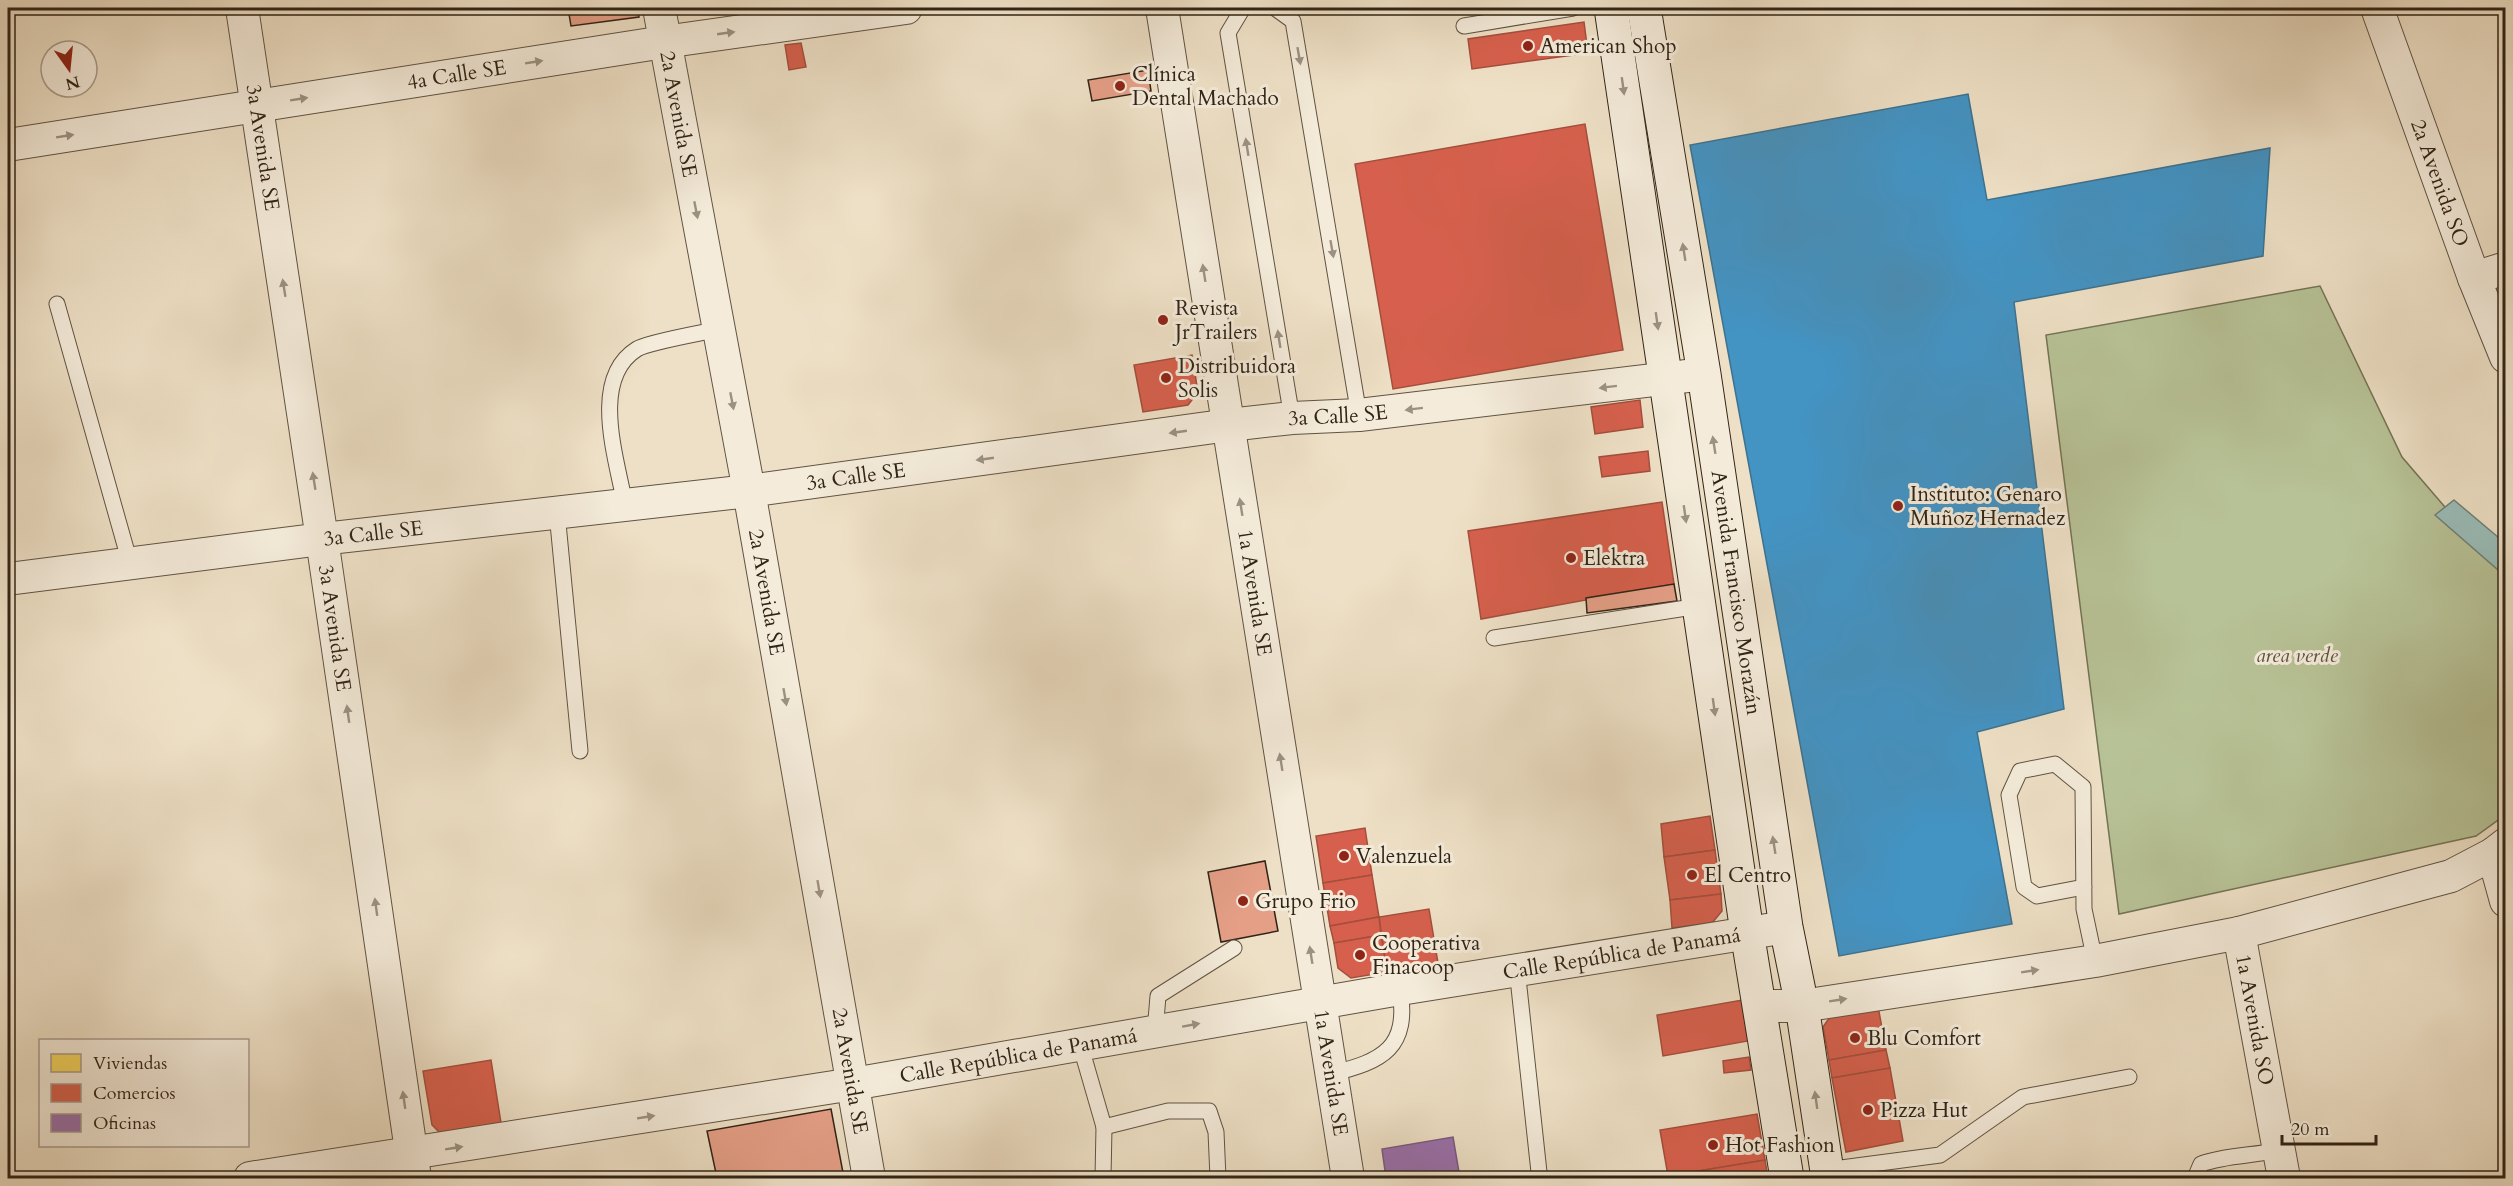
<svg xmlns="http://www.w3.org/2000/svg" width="2513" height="1186" font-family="Cardo,serif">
	<rect width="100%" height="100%" fill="#eee0c6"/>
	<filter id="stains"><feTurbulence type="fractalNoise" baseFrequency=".00333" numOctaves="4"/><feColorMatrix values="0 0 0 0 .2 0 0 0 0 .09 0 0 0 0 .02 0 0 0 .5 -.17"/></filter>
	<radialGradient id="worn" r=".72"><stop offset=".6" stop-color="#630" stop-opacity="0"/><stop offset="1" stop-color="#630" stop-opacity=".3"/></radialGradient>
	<!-- green -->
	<path fill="#b7c296" stroke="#747356" stroke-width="1.5" d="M2320,286l82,171 103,120v238l-29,21 -357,78 -73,-579z"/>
	<!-- water -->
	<path fill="#9abdb9" stroke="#708078" stroke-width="1.5" d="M2454,500l51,43v33l-70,-61z"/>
	<!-- homes -->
	<path fill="#f6d55c" stroke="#bba047" stroke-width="1.5" d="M1630,1175l1,3h-24z"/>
	<!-- shops -->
	<g fill="#d6604d" stroke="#a44e3d" stroke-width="1.5">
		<path d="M1584,22l4,31 -116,16 -4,-30z"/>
		<path d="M801,43l5,24 -17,3 -4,-25z"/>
		<path d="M1585,124l38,226 -230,39 -38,-225z"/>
		<path d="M1192,355l6,37 -10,13 -45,7 -9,-47z"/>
		<path d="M1640,400l3,27 -48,7 -4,-27z"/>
		<path d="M1648,451l2,20 -48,6 -3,-20z"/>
		<path d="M1662,502l12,82 -193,35 -13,-88z"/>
		<path d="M1710,816l5,34 -51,7 -3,-33z"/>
		<path d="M1365,828l7,47 -49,8 -7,-47z"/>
		<path d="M1715,850l6,44 -51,6 -6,-43z"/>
		<path d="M1372,875l7,42 -49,9 -7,-43z"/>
		<path d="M1721,894l1,17 -10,12 -40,5 -2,-28z"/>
		<path d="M1429,909l9,54 -51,9 -8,-55z"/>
		<path d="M1379,917l2,18 -47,8 -4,-17z"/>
		<path d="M1381,935l6,37 -36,6 -13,-10 -4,-25z"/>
		<path d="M1742,1000l6,41 -85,15 -6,-41z"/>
		<path d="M1878,1006l8,44 -57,10 -6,-33 9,-13z"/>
		<path d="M1886,1050l4,18 -58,10 -3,-18z"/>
		<path d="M1749,1057l2,13 -27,3 -1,-12z"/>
		<path d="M491,1060l10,63 -61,10 -8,-8 -9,-54z"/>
		<path d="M1890,1068l13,73 -57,11 -14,-74z"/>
		<path d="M1757,1114l8,46 -97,16 -8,-46z"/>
		<path d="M1765,1160l3,18h-69l-1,-7z"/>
		<path d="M1939,1172l1,6h-40z"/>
		<path d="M384,1173l1,5h-36z"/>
	</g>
	<!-- offices -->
	<path fill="#9970ab" stroke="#7a597f" stroke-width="1.5" d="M1453,1137l7,41h-74l-4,-29z"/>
	<!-- schools -->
	<path fill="#4393c3" stroke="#3d728f" stroke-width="1.5" d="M1968,94l19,106 283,-52 -7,108 -249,46 50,407 -87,23 35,192 -173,32 -149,-811z"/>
	<!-- building -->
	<g fill="#e59f87" stroke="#302417" stroke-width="1.5">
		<path d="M568,8h70l1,9 -68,9z"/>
		<path d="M1148,70l3,21 -59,10 -4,-21z"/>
		<path d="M1674,584l3,17 -90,12 -1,-15z"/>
		<path d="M1265,861l13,70 -57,11 -13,-70z"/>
		<path d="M831,1109l13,69h-127l-10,-47z"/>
	</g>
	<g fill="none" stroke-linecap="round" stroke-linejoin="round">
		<!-- service casing -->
		<g stroke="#605343" stroke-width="17">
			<g id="service">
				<path d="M1243,8l-15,25 64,385"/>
				<path d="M1275,8l18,13 66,394"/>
				<path d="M1464,26l109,-18"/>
				<path d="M57,304l73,259"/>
				<path d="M625,505c-8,-46 -36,-126 12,-156 11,-7 65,-16 82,-20"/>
				<path d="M557,513l23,238"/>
				<path d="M1494,638l205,-32"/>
				<path d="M2084,887l-47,9 -13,-9 -15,-92 11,-24 35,-7 28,23 1,122 11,52"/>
				<path d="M1517,969l22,203"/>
				<path d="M1155,1032l3,-36 76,-48"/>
				<path d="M1080,1044l24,83 64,-16h41l7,21 2,46"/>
				<path d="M1330,1074c54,-13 79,-26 70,-85"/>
				<path d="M1826,1170l114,-15 83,-58 106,-20"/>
				<path d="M1103,1178l1,-51"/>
				<path d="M2195,1178l6,-14c25,-9 52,-8 78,-14"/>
			</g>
		</g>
		<!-- minor casing -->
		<g stroke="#605343" stroke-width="34">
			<g id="minor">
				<path id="s1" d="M242,8l80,531 93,639"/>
				<path id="s2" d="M659,8l90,483 120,687"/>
				<path id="s3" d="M1162,8l186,1170"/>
				<path id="s4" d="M2377,8l97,270 32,79"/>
				<path id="s5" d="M8,145l656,-103 242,-34"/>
				<path d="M2474,278l32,-10"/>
				<path id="s6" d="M8,579l314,-40 427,-48 480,-66 63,-7 67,-3 345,-41"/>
				<path d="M2493,854l13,47"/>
				<path id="s7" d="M2239,933l45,245"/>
				<path d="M1759,1006h43l293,-45 144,-28 212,-57 42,-22 13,-10"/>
				<path id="s8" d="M250,1178l603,-94 547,-95 386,-62"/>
			</g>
		</g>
		<!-- secondary casing -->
		<g stroke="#302417" stroke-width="35">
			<g id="secondary">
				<path d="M1611,8l136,924 40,246"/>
				<path id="s9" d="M1644,8l60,366 82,553 16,79 26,172"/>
			</g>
		</g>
		<!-- service -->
		<use href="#service" stroke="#f4ebda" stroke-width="15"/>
		<!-- minor -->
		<use href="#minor" stroke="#f4ebda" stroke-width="32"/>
		<!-- secondary -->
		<use href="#secondary" stroke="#f4ebda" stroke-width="33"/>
	</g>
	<!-- one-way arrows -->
	<defs><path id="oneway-solid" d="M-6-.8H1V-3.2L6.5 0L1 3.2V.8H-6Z" transform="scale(1.5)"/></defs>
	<g fill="#9c9182">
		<use href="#oneway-solid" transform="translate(726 33) rotate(-8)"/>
		<use href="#oneway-solid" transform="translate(1299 56) rotate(80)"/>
		<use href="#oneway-solid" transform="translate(534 62) rotate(-9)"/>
		<use href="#oneway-solid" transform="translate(1623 86) rotate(82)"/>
		<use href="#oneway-solid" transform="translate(299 99) rotate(-9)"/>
		<use href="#oneway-solid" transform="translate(65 136) rotate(-9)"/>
		<use href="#oneway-solid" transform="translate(1247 147) rotate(-99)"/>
		<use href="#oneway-solid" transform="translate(696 210) rotate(79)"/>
		<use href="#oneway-solid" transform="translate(1332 249) rotate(80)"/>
		<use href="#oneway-solid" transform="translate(1684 252) rotate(-99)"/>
		<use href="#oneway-solid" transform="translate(1204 273) rotate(-99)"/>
		<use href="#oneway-solid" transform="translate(284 288) rotate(-99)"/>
		<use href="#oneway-solid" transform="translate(1657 321) rotate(82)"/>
		<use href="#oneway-solid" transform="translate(1279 339) rotate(-99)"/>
		<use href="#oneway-solid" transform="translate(1608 387) rotate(173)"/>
		<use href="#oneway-solid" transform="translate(732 401) rotate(79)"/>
		<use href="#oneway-solid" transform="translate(1414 409) rotate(173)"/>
		<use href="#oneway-solid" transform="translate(1178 432) rotate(172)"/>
		<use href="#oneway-solid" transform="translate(1714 445) rotate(-99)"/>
		<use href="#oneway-solid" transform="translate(985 459) rotate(172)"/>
		<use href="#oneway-solid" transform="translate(314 481) rotate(-99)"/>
		<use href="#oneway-solid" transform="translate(1241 507) rotate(-99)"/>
		<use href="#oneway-solid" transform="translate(1685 514) rotate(82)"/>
		<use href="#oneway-solid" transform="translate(785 697) rotate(80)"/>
		<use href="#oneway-solid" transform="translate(1714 707) rotate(82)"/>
		<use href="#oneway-solid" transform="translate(348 714) rotate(-98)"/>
		<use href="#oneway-solid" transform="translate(1281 762) rotate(-99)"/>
		<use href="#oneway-solid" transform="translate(1774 845) rotate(-99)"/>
		<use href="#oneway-solid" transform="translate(819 889) rotate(80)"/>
		<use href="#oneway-solid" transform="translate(376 907) rotate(-98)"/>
		<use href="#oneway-solid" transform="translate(1311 955) rotate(-99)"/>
		<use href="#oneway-solid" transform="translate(2030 971) rotate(-9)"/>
		<use href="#oneway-solid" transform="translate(1838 1000) rotate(-9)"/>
		<use href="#oneway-solid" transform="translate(1191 1025) rotate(-10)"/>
		<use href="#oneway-solid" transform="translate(404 1100) rotate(-98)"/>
		<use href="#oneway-solid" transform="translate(1816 1100) rotate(-98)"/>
		<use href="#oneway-solid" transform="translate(646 1117) rotate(-9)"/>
		<use href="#oneway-solid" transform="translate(454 1148) rotate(-9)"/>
	</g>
	<!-- markers -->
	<g fill="#8f2418" stroke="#f4ebda" stroke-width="2">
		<circle cx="1528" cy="46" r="6"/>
		<circle cx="1120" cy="86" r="6"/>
		<circle cx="1163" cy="320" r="6"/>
		<circle cx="1166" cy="378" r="6"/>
		<circle cx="1898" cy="506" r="6"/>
		<circle cx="1571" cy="558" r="6"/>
		<circle cx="1344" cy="856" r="6"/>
		<circle cx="1692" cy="875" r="6"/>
		<circle cx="1243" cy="901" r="6"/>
		<circle cx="1360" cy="955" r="6"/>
		<circle cx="1855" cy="1038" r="6"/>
		<circle cx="1868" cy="1110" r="6"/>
		<circle cx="1713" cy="1145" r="6"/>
	</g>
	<g text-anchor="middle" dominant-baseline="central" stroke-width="6" stroke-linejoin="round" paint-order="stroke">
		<!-- poi labels -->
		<g font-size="21" fill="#302417" stroke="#f4ebda" text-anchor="start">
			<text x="1540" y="46">American Shop</text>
			<text x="1132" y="74">Clínica<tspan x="1132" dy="24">Dental Machado</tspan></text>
			<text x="1175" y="308">Revista<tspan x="1175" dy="24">JrTrailers</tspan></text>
			<text x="1178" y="366">Distribuidora<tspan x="1178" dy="24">Solis</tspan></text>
			<text x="1910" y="494">Instituto: Genaro<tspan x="1910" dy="24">Muñoz Hernadez</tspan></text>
			<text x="1583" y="558">Elektra</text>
			<text x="1356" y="856">Valenzuela</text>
			<text x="1704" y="875">El Centro</text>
			<text x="1255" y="901">Grupo Frio</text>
			<text x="1372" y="943">Cooperativa<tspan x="1372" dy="24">Finacoop</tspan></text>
			<text x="1867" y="1038">Blu Comfort</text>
			<text x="1880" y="1110">Pizza Hut</text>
			<text x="1725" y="1145">Hot Fashion</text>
		</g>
		<!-- street labels -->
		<g font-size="21" fill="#302417" stroke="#f4ebda">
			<text stroke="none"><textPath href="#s5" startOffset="454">4a Calle SE</textPath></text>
			<text stroke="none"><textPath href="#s2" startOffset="108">2a Avenida SE</textPath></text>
			<text stroke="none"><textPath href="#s1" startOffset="141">3a Avenida SE</textPath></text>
			<text stroke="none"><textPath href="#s4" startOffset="186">2a Avenida SO</textPath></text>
			<text stroke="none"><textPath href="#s6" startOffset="1340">3a Calle SE</textPath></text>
			<text stroke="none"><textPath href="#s6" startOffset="854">3a Calle SE</textPath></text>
			<text stroke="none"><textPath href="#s6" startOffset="368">3a Calle SE</textPath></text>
			<text stroke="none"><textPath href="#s2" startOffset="594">2a Avenida SE</textPath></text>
			<text stroke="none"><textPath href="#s3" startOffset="592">1a Avenida SE</textPath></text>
			<text stroke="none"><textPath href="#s9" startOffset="592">Avenida Francisco Morazán</textPath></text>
			<text stroke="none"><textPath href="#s1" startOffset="627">3a Avenida SE</textPath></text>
			<text stroke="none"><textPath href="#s8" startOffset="1390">Calle República de Panamá</textPath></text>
			<text stroke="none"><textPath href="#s7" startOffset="88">1a Avenida SO</textPath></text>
			<text stroke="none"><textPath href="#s8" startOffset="778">Calle República de Panamá</textPath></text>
			<text stroke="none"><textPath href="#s2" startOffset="1080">2a Avenida SE</textPath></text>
			<text stroke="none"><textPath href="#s3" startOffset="1078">1a Avenida SE</textPath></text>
		</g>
		<!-- park labels -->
		<g font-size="21" font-style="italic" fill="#58533d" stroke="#f4ebda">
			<text x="2297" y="655">area verde</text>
		</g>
	</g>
	<!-- margin -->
	<rect width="2513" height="1186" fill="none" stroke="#eee0c6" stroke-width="30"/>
	<rect x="9" y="9" width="2495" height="1168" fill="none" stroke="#302417" stroke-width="3"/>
	<rect x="15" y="15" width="2483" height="1156" fill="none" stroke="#302417" stroke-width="1.5"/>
	<!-- legend -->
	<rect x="39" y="1039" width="210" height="108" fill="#f4ebda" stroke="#a69b8c" stroke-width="1.5"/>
	<rect x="51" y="1054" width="30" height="18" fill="#f6d55c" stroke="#a69b8c" stroke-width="1.5"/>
	<text x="93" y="1069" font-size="18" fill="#302417">Viviendas</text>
	<rect x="51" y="1084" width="30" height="18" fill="#d6604d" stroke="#a69b8c" stroke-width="1.5"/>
	<text x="93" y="1099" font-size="18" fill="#302417">Comercios</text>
	<rect x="51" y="1114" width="30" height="18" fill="#9970ab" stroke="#a69b8c" stroke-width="1.5"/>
	<text x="93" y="1129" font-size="18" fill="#302417">Oficinas</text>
	<!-- north arrow -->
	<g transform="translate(69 69) rotate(165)"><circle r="28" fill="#f4ebda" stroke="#a69b8c" stroke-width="1.5"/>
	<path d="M0-4.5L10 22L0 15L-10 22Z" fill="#8f2418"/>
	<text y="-9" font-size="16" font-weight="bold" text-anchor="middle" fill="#302417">N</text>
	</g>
	<!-- scale -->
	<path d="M2282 1135v9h94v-9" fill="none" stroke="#302417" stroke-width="3"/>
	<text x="2291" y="1135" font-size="18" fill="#302417" stroke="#f4ebda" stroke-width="4.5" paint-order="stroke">20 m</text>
	<rect width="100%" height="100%" filter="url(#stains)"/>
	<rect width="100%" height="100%" fill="url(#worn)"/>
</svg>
